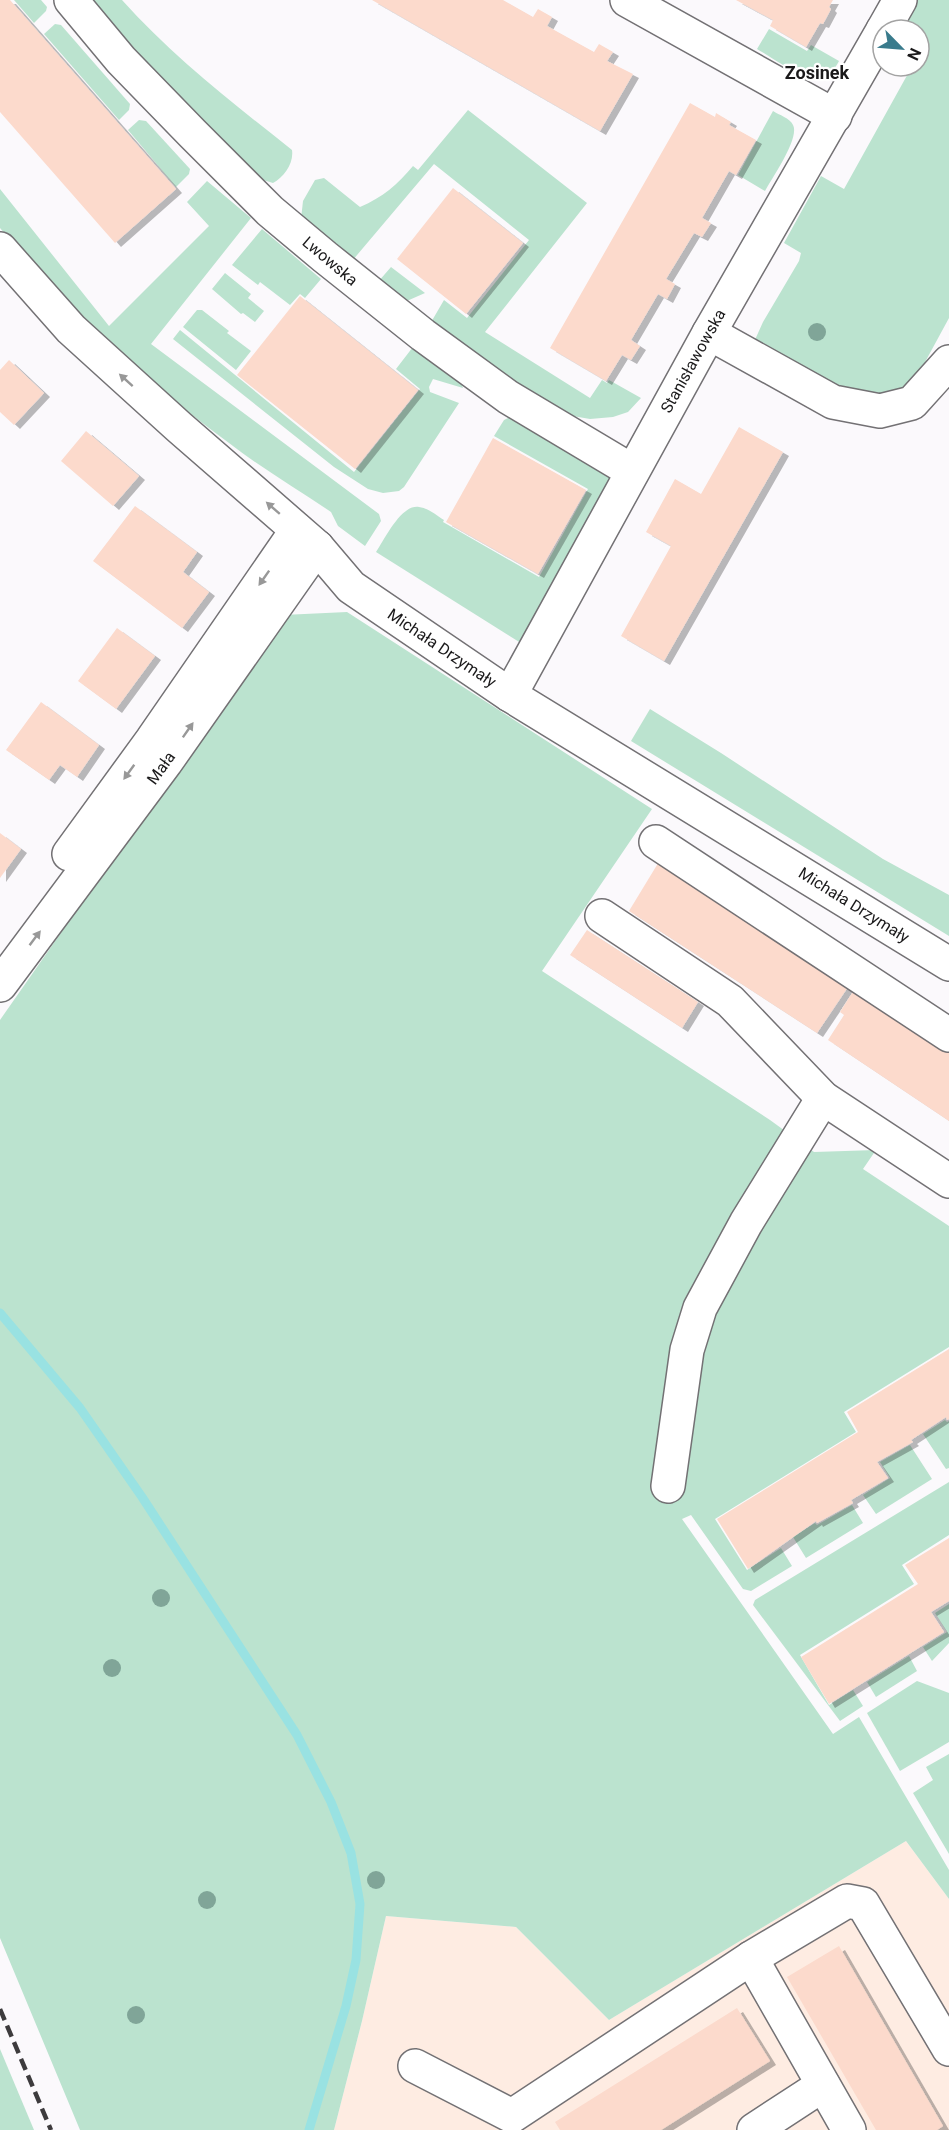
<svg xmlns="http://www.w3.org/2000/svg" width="949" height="2130" font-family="Roboto,sans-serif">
	<defs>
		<filter id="shadow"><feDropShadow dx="6" dy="4" stdDeviation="0" flood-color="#0004"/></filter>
	</defs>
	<rect width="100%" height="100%" fill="#fbf9fc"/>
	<!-- commercial -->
	<path fill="#feece2" d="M906,1841l43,58v231h-615l28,-109 24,-105 130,11 93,93z"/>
	<!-- green -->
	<g fill="#bbe3cf">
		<path d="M14,0h27l6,7 -1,4 -12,12z"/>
		<path d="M88,0h34c51,57 111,103 170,150 2,13 -8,27 -19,33l-13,-4 -58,-55z"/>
		<path d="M915,0h34v318l-25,46 -24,34 -26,7 -120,-63 9,-20 36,-61 2,-8 -17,-10 37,-67 23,13 66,-119 -2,-4h11v-36h-21z"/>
		<path d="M55,24l6,1 69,79 -1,6 -10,10 -75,-86z"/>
		<path d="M769,29l38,22 4,-6 28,16c-4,7 -8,15 -16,18 -14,5 -52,-22 -66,-30z"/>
		<path d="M468,110l119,93 -102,129 105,66 12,-18 5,3 2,-3 32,18 -13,14 -15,5 -23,2 -23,-4 -8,-2 -129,-89 14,-24 23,18 62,-78 -95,-76 -82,97 26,21 13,-15 34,26 -25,11 -99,-85 2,-18 12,-21 9,-2 36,29c23,-10 37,-22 53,-41l5,4z"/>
		<path d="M773,111c6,4 17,7 20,14 7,13 -21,53 -28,66l-27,-16z"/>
		<path d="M139,120l7,1 44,48 -1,5 -13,13 -48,-57z"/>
		<path d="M207,181l44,37 -100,126 228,170 2,7 -16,25 -27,-20 -7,-14c-34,-23 -70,-44 -102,-69 -84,-62 -163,-135 -229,-215v-39l109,137 100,-100 -22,-24z"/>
		<path d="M262,229l59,50 -16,19 -5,-4 -10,11 -30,-23 -2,3 -26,-20z"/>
		<path d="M225,273l26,21 -3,4 16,13 -9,11 -12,-9 -2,1 -29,-25z"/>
		<path d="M197,310h5l27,21 -2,2 24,18 -15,19 -53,-43z"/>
		<path d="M180,330l174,142 66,-83 -24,-20 20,-26 45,40 2,5 -30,-9 -4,8 1,5 29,11 -55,84 -5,4 -16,2 -15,-4 -34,-22 -161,-128z"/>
		<path d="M510,417l98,53 6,10 -90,165 -148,-93c9,-13 25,-48 43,-45 9,1 17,8 25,13l-1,2 96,55 49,-88 -94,-53 10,-16z"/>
		<path d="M347,612l305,197 -110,162 228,149 44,32 62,-2 -13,19 86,57v121l-105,65 12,20 -141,87 32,51 34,-22 11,18 -41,25 -8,-2 -52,-74 -9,4 151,215 26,-17 90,153v29l-43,-58 -297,179 -93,-93 -130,-11 -24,105 -28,109h-254l-80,-192v-918l283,-405z"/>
		<path d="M650,709l71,44 162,106 66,36v41l-318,-195z"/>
		<path d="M945,1420l2,2 2,-1v47l-3,1 -23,-35z"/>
		<path d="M910,1445l22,34 -56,35 -13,-19 27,-17 -10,-16z"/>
		<path d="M949,1482v53l-47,30 12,19 -114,71 29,50 24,-15 10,16 -23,15 -87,-116 2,-5z"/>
		<path d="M852,1505l11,18 -57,35 -13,-21 22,-14 2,2z"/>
		<path d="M949,1604v39l-17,18 -9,-14 24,-15 -12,-19z"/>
		<path d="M909,1656l8,15 -41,26 -9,-15z"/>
		<path d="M917,1681l32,12v49l-49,29 -33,-58z"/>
		<path d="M949,1754v100l-36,-61 20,-13 -7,-13z"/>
		<path d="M0,2049l34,81h-34z"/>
	</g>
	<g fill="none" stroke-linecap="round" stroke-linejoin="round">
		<!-- stream -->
		<path stroke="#99e2e2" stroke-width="9" d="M0,1313l80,95 62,89 155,238 34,67 20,51 9,51 -4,56 -10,46 -37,124"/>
	</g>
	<!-- building -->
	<g fill="#fcdacc" filter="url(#shadow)">
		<path d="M0,0h10l166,189 -61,54 -115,-131z"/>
		<path d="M372,0h131l30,17 5,-8 14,8 -5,9 47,26 5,-8 14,8 -6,9 26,13 -33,57z"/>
		<path d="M736,0h97l-4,7 2,2 -8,15 -3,-1 -14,24 -36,-21 3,-6z"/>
		<path d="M690,103l25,14 1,-4 15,9 -2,3 27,15 -20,35 -7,-4 -27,47 9,5 -9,14 -8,-4 -28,46 9,5 -8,15 -9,-5 -27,46 9,6 -9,14 -9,-5 -16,26 -56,-33z"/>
		<path d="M453,188l70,55 -57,71 -69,-55z"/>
		<path d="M300,296l118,94 -63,79 -118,-94z"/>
		<path d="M9,360l35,33 -30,32 -14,-13v-42z"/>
		<path d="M739,427l44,25 -119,209 -43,-25 50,-90 -25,-14 29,-53 26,15z"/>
		<path d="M86,431l53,45 -26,30 -52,-45z"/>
		<path d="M493,438l93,52 -48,84 -92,-52z"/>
		<path d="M135,506l62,46 -14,20 26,20 -27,36 -89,-67z"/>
		<path d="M117,628l38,28 -39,53 -38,-28z"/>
		<path d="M41,702l58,43 -22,32 -17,-12 -11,15 -43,-30z"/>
		<path d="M0,833l21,16 -21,29z"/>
		<path d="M660,860l190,124 -33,49 -188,-122z"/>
		<path d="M587,930l111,72 -16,26 -112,-73z"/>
		<path d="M856,987l93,62v72l-121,-81 16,-25 -4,-3z"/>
		<path d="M949,1349v70l-2,1 -1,-3 -35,23 2,2 -36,20 11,16 -37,22 2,3 -36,20 -1,-2 -68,48 -31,-50 141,-87 -11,-20z"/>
		<path d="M949,1538v63l-18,11 13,20 -115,72 -28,-47 117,-73 -13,-19z"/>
		<path d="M839,1946l104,180 -6,4h-61l-89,-153z"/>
		<path d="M737,2008l33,53 -109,69h-101l-5,-8z"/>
	</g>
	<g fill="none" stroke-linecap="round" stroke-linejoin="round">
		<!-- minor casing -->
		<g stroke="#737174" stroke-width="36">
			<g id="minor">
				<path d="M71,0l50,60 71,73 78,78 55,46 98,78 85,62 124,74"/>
				<path d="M627,0l208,116"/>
				<path d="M883,30l17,-30"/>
				<path d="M0,249l71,80 108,98 138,120 34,40 159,108 439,269"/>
				<path d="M709,333l124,69 47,9 32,-8 37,-41"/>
				<path d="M510,695l199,-362 174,-303"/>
				<path d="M656,842l293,193"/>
				<path d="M69,854l83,-114 145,-210"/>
				<path d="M602,916l128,85 93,97 126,83"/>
				<path d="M0,985l166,-223 151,-215"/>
				<path d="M668,1486l19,-136 13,-42 46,-85 77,-125"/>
				<path d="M751,1958l98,172"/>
				<path d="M415,2066l97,50 239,-158 96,-57 16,3 86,145"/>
				<path d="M754,2130l69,-45"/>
			</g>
		</g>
		<!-- minor -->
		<use href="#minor" stroke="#fff" stroke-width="33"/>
		<!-- rail -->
		<path stroke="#3d3b3d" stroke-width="4.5" stroke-dasharray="12 6" stroke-linecap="butt" d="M0,2009l51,121"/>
	</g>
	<!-- trees -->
	<g fill="#80a598">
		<circle cx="817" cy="332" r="9"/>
		<circle cx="161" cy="1598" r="9"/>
		<circle cx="112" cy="1668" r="9"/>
		<circle cx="376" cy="1880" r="9"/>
		<circle cx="207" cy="1900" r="9"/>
		<circle cx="136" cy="2015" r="9"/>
	</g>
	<!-- one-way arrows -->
	<defs><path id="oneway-solid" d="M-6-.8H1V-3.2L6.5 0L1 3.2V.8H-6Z" transform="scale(1.5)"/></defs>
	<g fill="#989898">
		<use href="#oneway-solid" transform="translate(126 380) rotate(-138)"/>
		<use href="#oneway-solid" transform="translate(273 508) rotate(-139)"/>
		<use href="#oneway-solid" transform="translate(264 578) rotate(125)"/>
		<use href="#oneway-solid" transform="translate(188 730) rotate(-55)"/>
		<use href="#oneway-solid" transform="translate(129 772) rotate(126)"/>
		<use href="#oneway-solid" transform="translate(35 938) rotate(-53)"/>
	</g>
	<g text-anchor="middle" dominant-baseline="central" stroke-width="4.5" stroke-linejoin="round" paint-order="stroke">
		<!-- street labels -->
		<g font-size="16" fill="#1a191a" stroke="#fff">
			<text transform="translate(330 261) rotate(40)">Lwowska</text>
			<text transform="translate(693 361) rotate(-61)">Stanisławowska</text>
			<text transform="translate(442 648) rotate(34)">Michała Drzymały</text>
			<text transform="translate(161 768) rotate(-54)">Mała</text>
			<text transform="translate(854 905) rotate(32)">Michała Drzymały</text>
		</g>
		<!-- neighbourhood labels -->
		<g font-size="18" font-weight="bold" fill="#1a191a" stroke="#fff">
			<text x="817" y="72">Zosinek</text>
		</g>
	</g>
	<!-- north arrow -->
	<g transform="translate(901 48) rotate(115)"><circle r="28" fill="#ffffff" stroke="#a3a3a3" stroke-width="1.5"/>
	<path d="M0-4.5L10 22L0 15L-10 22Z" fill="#397b8c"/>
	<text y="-9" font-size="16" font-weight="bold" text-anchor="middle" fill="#1a191a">N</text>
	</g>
</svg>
